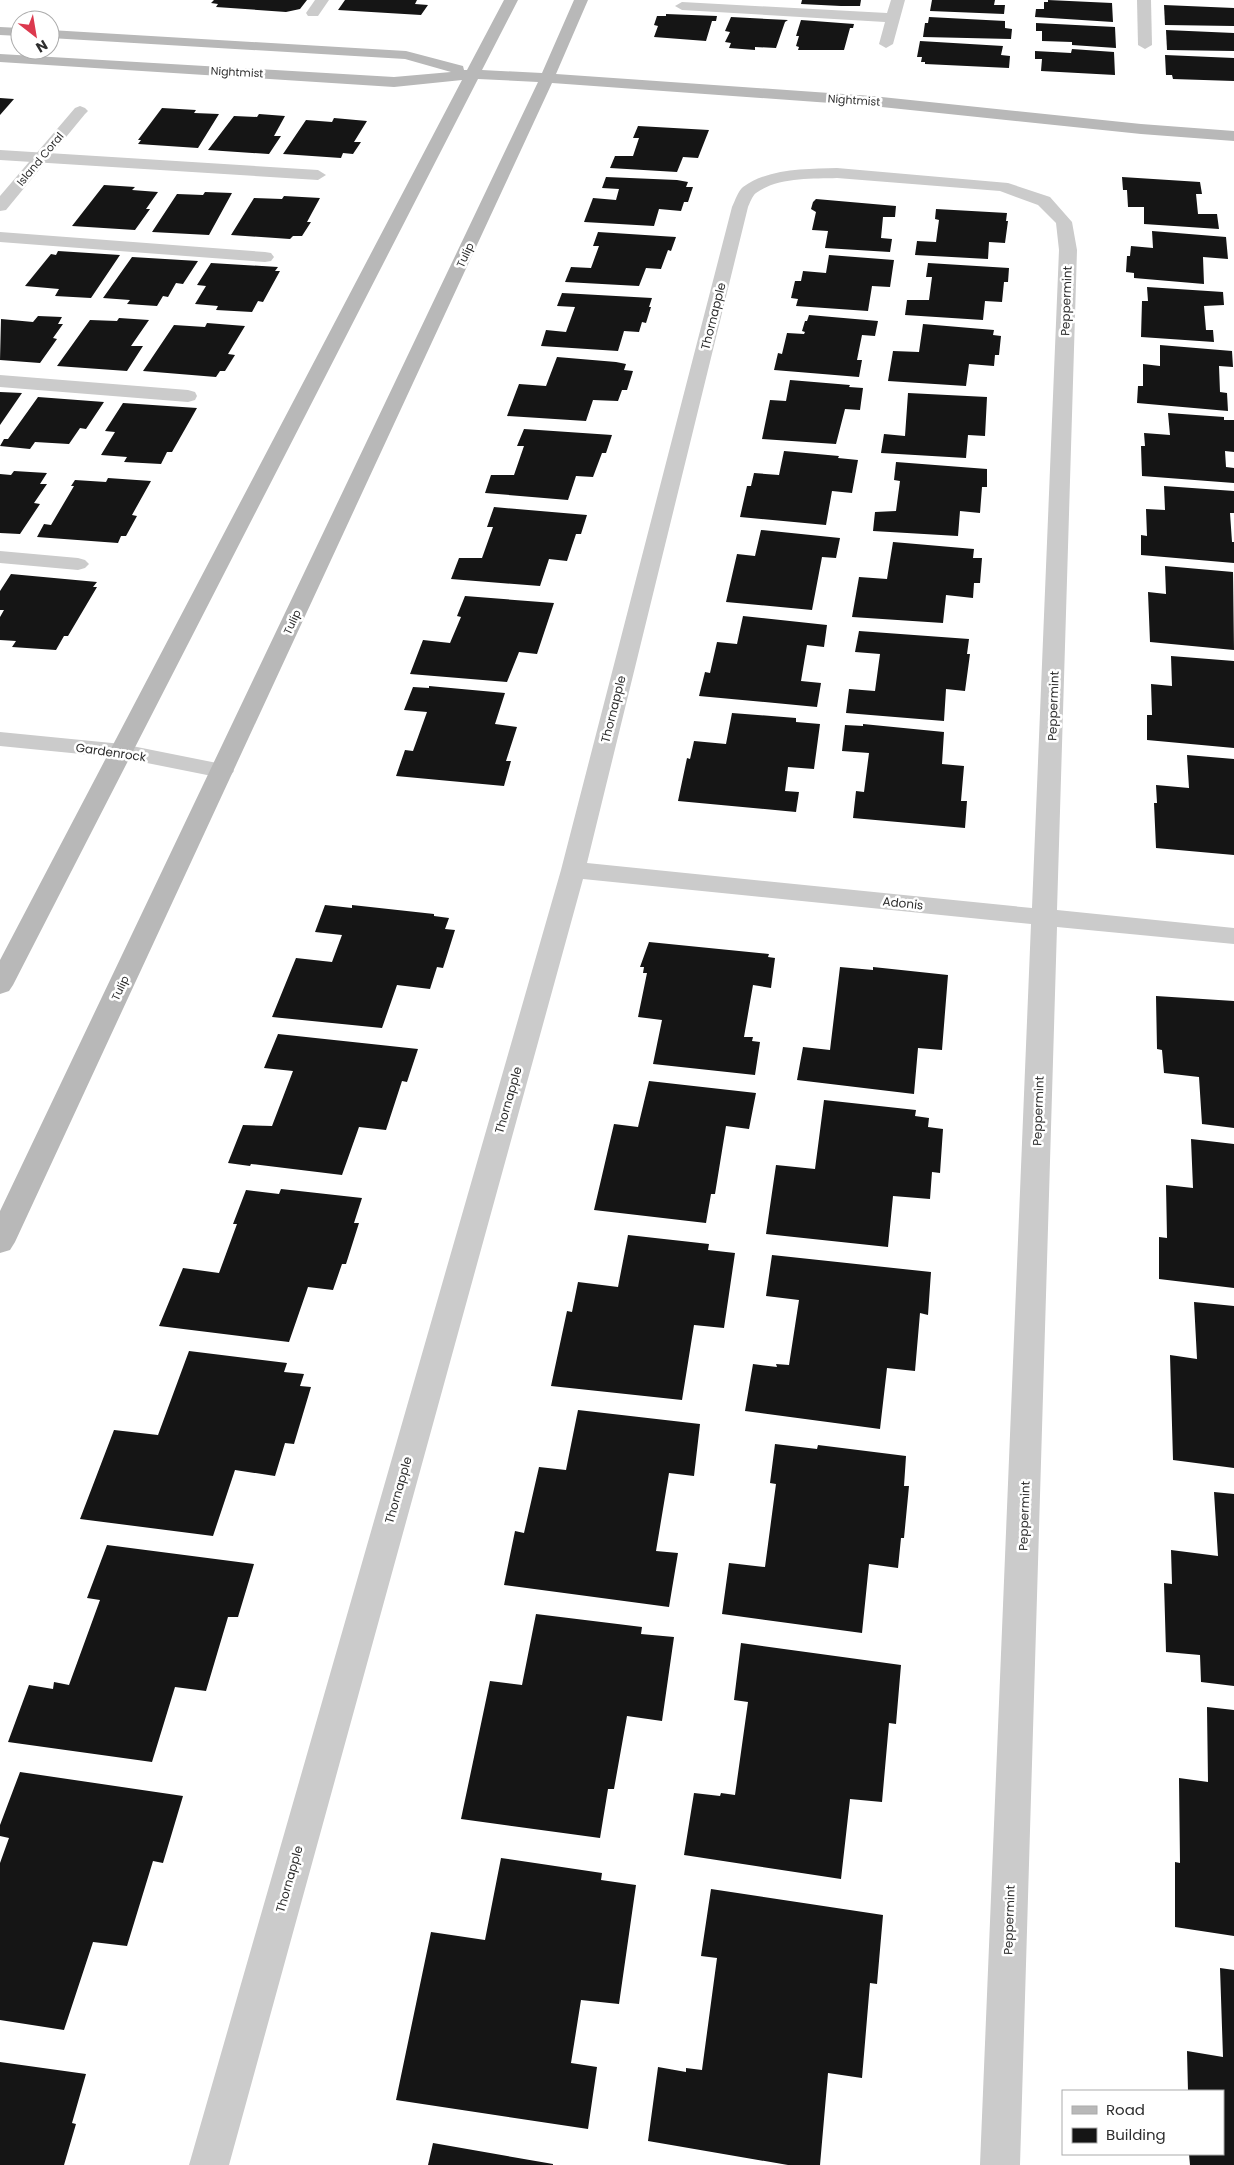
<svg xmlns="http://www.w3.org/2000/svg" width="1234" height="2165" font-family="Poppins,sans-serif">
	<rect width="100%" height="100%" fill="#fff"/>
	<!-- building -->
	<g fill="#151515">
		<path d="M214,0h93l-7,9 -14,3 -70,-5 2,-3 -7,-1z"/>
		<path d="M345,0h72l-2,4 13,1 -7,10 -83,-5z"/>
		<path d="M802,0h59l-1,6h-19l-40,-2z"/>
		<path d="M932,0h63l-1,5h11l-1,9 -74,-3z"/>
		<path d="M1048,0l64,3 1,19 -78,-5 1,-8h8v-7h4z"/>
		<path d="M1164,5l70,3v18l-69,-1z"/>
		<path d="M666,14l51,2 -1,5h-4l-6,20 -52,-4 4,-11 -4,-1 3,-9h9z"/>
		<path d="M731,17l57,3 -3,2 -9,26 -21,-1v3l-26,-2 2,-5 -6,-1 5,-10 -5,-1z"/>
		<path d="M929,17l76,4v7l7,1 -1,10 -88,-2 2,-14h3z"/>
		<path d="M801,20l53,4 -1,4h-3l-6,22h-46l1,-3 -3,-1 3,-10h-3z"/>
		<path d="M1036,23l79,4 1,21 -44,-3v-3l-30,-1v-10h-6z"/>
		<path d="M1166,30l68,3v18l-67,-1z"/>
		<path d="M920,41l83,5 -2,9 9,1 -1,12 -84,-4v-2h-4l1,-5h-5z"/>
		<path d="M1072,49l42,3 1,23 -74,-4 1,-12h-7v-8l36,2z"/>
		<path d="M1165,55l69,3v23l-61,-2 -1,-4h-6z"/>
		<path d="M0,98l14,1 -14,16z"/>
		<path d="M162,108l34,2 -2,3 25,1 -21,34 -60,-4 3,-4h-3z"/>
		<path d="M259,114l26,2 -11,20h7l-12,18 -61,-4 26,-34 23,1z"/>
		<path d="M334,118l33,3 -13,21h7l-8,12 -10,-1 -2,5 -58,-4 23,-34 26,2z"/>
		<path d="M638,126l71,4 -11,28 -15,-1 -6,15 -67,-4 5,-12h18l6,-18h-6z"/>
		<path d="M606,177l71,3 11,2 -2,5h7l-5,15h-4l-3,9 -22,-2 -5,17 -70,-4 9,-24 23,2 3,-11 -17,-1z"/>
		<path d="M1122,177l78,5 2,12h-6l2,20h19l2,15 -75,-5v-17h-16l-1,-17h-4z"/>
		<path d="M104,185l31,2 -3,3 26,2 -12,17h4l-15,21 -63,-4z"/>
		<path d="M205,192l27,1 -23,42 -57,-3 25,-38 26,1z"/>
		<path d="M284,196l36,2 -13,24h4l-9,14h-9l-3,3 -59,-4 23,-37 28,1z"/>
		<path d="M816,199l80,7 -1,11h-12l-2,21 11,1 -2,13 -65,-4 3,-17 -16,-1 4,-18 -5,-3 2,-7z"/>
		<path d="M936,209l71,4 -1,8h2l-3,22 -16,-1 -1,17 -73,-4 2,-14 19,1 3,-22 -4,-1z"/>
		<path d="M1152,231l74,6 2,22 -25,-2 1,27 -70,-6v-5l-8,-1 1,-16h3l1,-10 22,2z"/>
		<path d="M598,232l78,5 -5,14 -3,-1 -7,19 -15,-1 -7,18 -74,-4 6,-15 20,1 8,-22h-6z"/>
		<path d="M58,251l62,4 -29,43 -36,-2 4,-7 -34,-3 26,-32 5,1z"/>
		<path d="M829,255l65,5 -4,27 -18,-1 -4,25 -72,-5 2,-7 -7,-1 4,-17h6l2,-10 23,2z"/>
		<path d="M132,257l66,4 -15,23 -7,-1 -8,14 -5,-1 -6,10 -30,-2 3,-4 -27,-2z"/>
		<path d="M211,263l67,4 -3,4h5l-17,31 -5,-1 -6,11 -36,-2 2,-4 -23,-2 11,-18 -9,-1z"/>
		<path d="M928,263l81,5 -1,14h-4l-2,20 -17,-1 -2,19 -78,-5 2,-15h22l3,-23h-6z"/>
		<path d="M1147,287l76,5 1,13 -20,1 2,24h7l1,12 -73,-5 1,-36h6z"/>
		<path d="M562,293l90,5 -3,9h2l-5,16 -4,-1 -3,10 -15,-1 -6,20 -77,-5 5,-16 20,2 9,-25 -18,-1z"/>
		<path d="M809,315l69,6 -3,15 -13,-1 -5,25h5l-3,17 -85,-7 4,-17 4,1 5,-21 17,1 1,-2 -3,-1 3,-10h2z"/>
		<path d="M38,316l24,1 -4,7h5l-10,14 4,1 -17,24 -40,-3 1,-41 32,3z"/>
		<path d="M119,318l30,2 -18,26h12l-16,25 -70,-5 33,-46 27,1z"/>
		<path d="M207,323l38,3 -17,28 7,1 -10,16h-5l-4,6 -73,-6 31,-46 31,2z"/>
		<path d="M923,324l71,6 -1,5 8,1 -2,19h-4l-1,11 -25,-2 -3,22 -78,-5 5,-30 26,1z"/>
		<path d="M1160,345l72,6 1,16 -14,-1 1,26 7,1 1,18 -91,-8 1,-17h5v-22l17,2z"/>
		<path d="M557,357l59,5 10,2 -2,6 9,1 -6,19h-5l-4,11 -25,-1 -7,21 -79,-5 12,-32 27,2z"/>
		<path d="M790,380l60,5 -1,2 14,1 -3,22 -15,-1 -9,35 -74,-5 8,-39 16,1z"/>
		<path d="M0,392l22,1 -22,32z"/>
		<path d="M908,393l79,4 -2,39 -17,-1 -2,23 -85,-5 3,-19 21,2z"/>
		<path d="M38,397l66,5 -18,27 -6,-1 -11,16 -34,-2 -5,7 -30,-3 4,-7h4z"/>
		<path d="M123,403l74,5 -25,44h-5l-6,12 -37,-2 3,-5 -26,-2 14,-23 -10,-1z"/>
		<path d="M1168,413l56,4v3h10v32l-9,-1 1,16 8,1v15l-92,-7 -1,-30h4l-1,-13 26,2z"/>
		<path d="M524,429l88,6 -6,18h-4l-9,24 -17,-1 -8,24 -83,-7 6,-18h23l10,-29h-7z"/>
		<path d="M784,451l55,5 -1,2 20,2 -6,33 -20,-2 -6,34 -86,-8 7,-31h4l3,-13 25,2z"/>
		<path d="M896,462l91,7v18h-5l-2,26 -20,-2 -2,25 -85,-5 2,-19 21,-1 4,-30 -6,-1z"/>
		<path d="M14,471l33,2 -7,11h7l-13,19 6,1 -20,30 -20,-1v-59l11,1z"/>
		<path d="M108,478l43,3 -19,34 5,1 -11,20h-5l-3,7 -81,-6 7,-13 7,1 23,-39h-3l4,-6 31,2z"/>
		<path d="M1164,486l70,5v22h-4l2,29h2v21l-93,-8v-20l6,1 -1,-27 19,1z"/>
		<path d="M494,507l93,8 -6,19h-5l-9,27 -18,-2 -9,27 -89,-7 8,-21h23l11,-31h-6z"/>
		<path d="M761,530l79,8 -4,20 -14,-1 -10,53 -86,-8 11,-48 18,2z"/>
		<path d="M893,542l81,7 -1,9h9l-2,25h-6l-1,15 -27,-3 -3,28 -91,-6 7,-40 28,2z"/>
		<path d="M1165,566l68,6 1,78 -84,-8 -2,-50 18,2z"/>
		<path d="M11,574l86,8 -4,5h4l-29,49h-4l-8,14 -44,-3 4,-6 -16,-1v-23l4,-7h-4v-19z"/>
		<path d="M465,596l89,7 -17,51 -18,-2 -12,30 -97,-8 13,-34 27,3 11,-26 -4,-1z"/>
		<path d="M743,616l84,9 -3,22 -17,-2 -6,36 20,2 -4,24 -118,-11 6,-24 5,1 7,-31 20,2z"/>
		<path d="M859,631l110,8 -2,15h3l-5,37 -19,-2 -2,32 -98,-8 3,-24 26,2 5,-37 -25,-2z"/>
		<path d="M1171,656l63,5v87l-87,-8v-25h5l-1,-31 21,2z"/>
		<path d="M429,686l76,7 -10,31 22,3 -11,34h5l-7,25 -108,-10 9,-26 8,1 14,-39 -23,-2 9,-23 16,1z"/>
		<path d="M732,713l64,5v4l24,2 -6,45 -26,-2 -3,24 14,1 -3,20 -118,-11 9,-43 3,1 4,-18 32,3z"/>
		<path d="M863,724l81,8 -2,32 22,2 -3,35h6l-2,27 -112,-10 3,-27 8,1 5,-39 -27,-2 3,-26 18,1z"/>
		<path d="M1187,755l47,4v96l-78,-7 -2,-45h3l-1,-18 33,3z"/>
		<path d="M325,905l27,3v-3l82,9v2l15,2 -4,11 10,1 -12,38 -6,-1 -7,22 -33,-4 -15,43 -110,-11 24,-59 36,4 10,-27 -27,-3z"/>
		<path d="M649,942l120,12 -1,3 7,1 -4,30 -18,-3 -9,52h9l-1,4 8,1 -5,33 -102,-11 9,-44 -24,-3 9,-44h-4l1,-6h-4z"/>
		<path d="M840,967l33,3v-3l75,8 -6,75 -24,-2 -4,46 -117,-14 6,-33 27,3z"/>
		<path d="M1156,996l78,5v127l-32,-4 -3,-47 -35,-4 -2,-23 -5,-1z"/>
		<path d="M278,1034l140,15 -11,33 -5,-1 -16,49 -27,-3 -17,48 -91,-11 -1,2 -22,-3 15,-38 29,1 21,-55 -29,-3z"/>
		<path d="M649,1081l107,12 -7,36 -23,-3 -11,68h-4l-5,29 -112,-13 20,-86 24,3z"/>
		<path d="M824,1100l92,10 -1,6 14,2 -1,9 15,2 -3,44 -8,-1 -2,27 -37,-3 -5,51 -122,-13 10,-69 39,4z"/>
		<path d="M1191,1139l43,5v144l-75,-9v-42l8,1 -1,-53 27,3z"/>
		<path d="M281,1189l81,9 -8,25h5l-13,41h-4l-9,26 -25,-3 -19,55 -130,-16 24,-58 36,5 18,-49h-4l13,-34 33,4z"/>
		<path d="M628,1235l81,9 -1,6 27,3 -11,75 -30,-3 -12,75 -131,-14 16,-75 5,1 6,-30 40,5z"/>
		<path d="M772,1255l159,17 -3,43 -8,-2 -5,58 -28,-3 -7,61 -135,-18 8,-47 24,3 -1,-3 13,1 10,-65 -33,-4z"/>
		<path d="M1194,1302l40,4v162l-61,-8 -3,-105 27,4z"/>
		<path d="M189,1351l98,12 -3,9 20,2 -4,12 11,1 -17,57 -9,-1 -10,33 -40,-6 -22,66 -133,-17 34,-89 44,5z"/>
		<path d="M578,1410l122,14 -6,52 -25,-3 -13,78 22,2 -9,54 -165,-22 11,-54 9,2 15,-66 27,3z"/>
		<path d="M775,1444l42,5 1,-4 88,11 -2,30h5l-5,52h-3l-3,30 -29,-4 -7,69 -140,-19 7,-51 36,4 11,-83 -6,-1z"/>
		<path d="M1214,1492l20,2v192l-33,-4 -1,-27 -34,-3 -2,-69 8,1 -1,-34 47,6z"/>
		<path d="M107,1545l147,19 -16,53h-10l-22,74 -31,-4 -23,75 -144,-20 21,-57 24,4 1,-7 15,3 31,-85 -13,-2z"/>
		<path d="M536,1614l106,13 -1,7 33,3 -12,84 -35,-5 -13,73h-6l-8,49 -139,-19 29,-138 32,4z"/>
		<path d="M741,1643l160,22 -5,59 -7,-1 -7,79 -32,-3 -9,80 -157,-24 10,-62 26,3 1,-3 14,2 13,-93 -14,-2z"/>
		<path d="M1207,1707l27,3v226l-59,-9v-65l5,1 -1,-85 29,4z"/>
		<path d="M20,1772l163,24 -20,67 -10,-2 -26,85 -34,-4 -29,88 -64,-10v-157l9,-25 -9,-2v-11z"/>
		<path d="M501,1858l101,15 -1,7 35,5 -17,119 -38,-4 -10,63 26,4 -9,62 -192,-29 35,-168 54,8z"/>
		<path d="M711,1889l172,26 -6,69 -7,-1 -8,95 -34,-5 -8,92h-32l-140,-24 10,-74 28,5v-4l16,2 15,-112 -16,-2z"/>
		<path d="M1220,1968l14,2v195h-44l-1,-11h34v-63h-35l-1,-40 36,6z"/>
		<path d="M0,2062l86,12 -14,49 4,1 -12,41h-64z"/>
		<path d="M433,2143l120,21v1h-125z"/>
	</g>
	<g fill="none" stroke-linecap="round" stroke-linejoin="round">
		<!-- lane -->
		<g fill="#cbcbcb" fill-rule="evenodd">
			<path d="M315,0h14l-11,16h-10l-2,-3z"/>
			<path d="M891,0h14l-12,44 -7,4 -7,-4 6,-22 -203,-12 -7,-4 7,-4 205,11z"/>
			<path d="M1137,0h14l1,45 -7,4 -7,-4z"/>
			<path d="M0,150l318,20 8,5 -8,5 -318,-20z"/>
			<path d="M0,232l265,20 6,1 3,4 -3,4 -6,1 -265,-20z"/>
			<path d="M0,375l188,15 7,2 2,4 -2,4 -7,2 -188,-15z"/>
			<path d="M0,551l78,7 7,2 4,4 -4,4 -7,2 -78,-7z"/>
		</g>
		<!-- street -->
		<g fill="#cbcbcb" fill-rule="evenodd">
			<path d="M80,106l5,2 3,3 -3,3 -79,96 -6,1v-15l75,-88z"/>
			<path d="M837,168l171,15 42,14 22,25 5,28 -20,660 177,18v16l-177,-17 -37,1238h-40l51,-1241 -448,-45 -354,1286h-40l372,-1295 171,-663c3,-6 6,-16 11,-20 26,-19 64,-18 94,-19zM837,178l163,13 38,14 18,18 3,27 -27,658 -445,-45 161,-656c2,-4 4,-11 8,-14 22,-16 55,-14 81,-15z"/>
			<path d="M0,732l122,12 100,20 8,2 4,5 -4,5 -8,2 -100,-20 -122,-12z"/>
		</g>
		<!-- secondary -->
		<g fill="#b8b8b8" fill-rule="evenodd">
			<path d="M504,0h14l-36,70 60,3 32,-73h14l-32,74 316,22 269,28 93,7v10l-93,-7 -269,-28 -320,-23 -537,1159 -5,8 -10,3v-42l538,-1129 -60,-3 -465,906 -4,6 -9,3v-34l462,-880 -68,7 -394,-25v-8l394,23 57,-5 -46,-13 -355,-21v-8l356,21 57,15 1,4h3z"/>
			<path d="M0,27l20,1v8l-20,-1z"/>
		</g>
	</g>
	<g text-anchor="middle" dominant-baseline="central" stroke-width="5" stroke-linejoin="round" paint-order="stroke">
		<!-- far-street labels -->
		<g font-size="11" fill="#2e2e2e" stroke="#fff">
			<text transform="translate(237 72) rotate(3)">Nightmist</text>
			<text transform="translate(854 100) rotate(4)">Nightmist</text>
			<text transform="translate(40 159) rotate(-50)">Island Coral</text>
			<text transform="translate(465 255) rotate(-65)">Tulip</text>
			<text transform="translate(292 622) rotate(-65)">Tulip</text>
			<text transform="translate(120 988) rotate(-65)">Tulip</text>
		</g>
		<!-- street labels -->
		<g font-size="12" fill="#2e2e2e" stroke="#fff">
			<text transform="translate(1066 301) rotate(-88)">Peppermint</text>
			<text transform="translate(713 316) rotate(-76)">Thornapple</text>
			<text transform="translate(1053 706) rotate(-88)">Peppermint</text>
			<text transform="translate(613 709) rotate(-76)">Thornapple</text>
			<text transform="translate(111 752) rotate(8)">Gardenrock</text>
			<text transform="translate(903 903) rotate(6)">Adonis</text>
			<text transform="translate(508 1100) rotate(-74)">Thornapple</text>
			<text transform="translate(1038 1111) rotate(-88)">Peppermint</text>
			<text transform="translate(398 1490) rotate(-74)">Thornapple</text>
			<text transform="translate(1024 1516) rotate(-88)">Peppermint</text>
			<text transform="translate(289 1879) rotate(-74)">Thornapple</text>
			<text transform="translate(1009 1920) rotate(-88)">Peppermint</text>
		</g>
	</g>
	<!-- legend -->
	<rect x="1062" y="2090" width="162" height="65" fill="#ffffff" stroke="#ababab"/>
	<rect x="1072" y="2106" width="25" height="8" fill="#b8b8b8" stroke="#ababab"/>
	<text x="1106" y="2115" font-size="15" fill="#2e2e2e">Road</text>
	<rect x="1072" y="2128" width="25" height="15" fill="#151515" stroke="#ababab"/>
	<text x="1106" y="2140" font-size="15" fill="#2e2e2e">Building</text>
	<!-- north arrow -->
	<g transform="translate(35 35) rotate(149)"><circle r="24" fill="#ffffff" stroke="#ababab"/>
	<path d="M0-4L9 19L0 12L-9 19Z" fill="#dc394e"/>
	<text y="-8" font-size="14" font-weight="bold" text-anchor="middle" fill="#2e2e2e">N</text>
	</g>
</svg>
